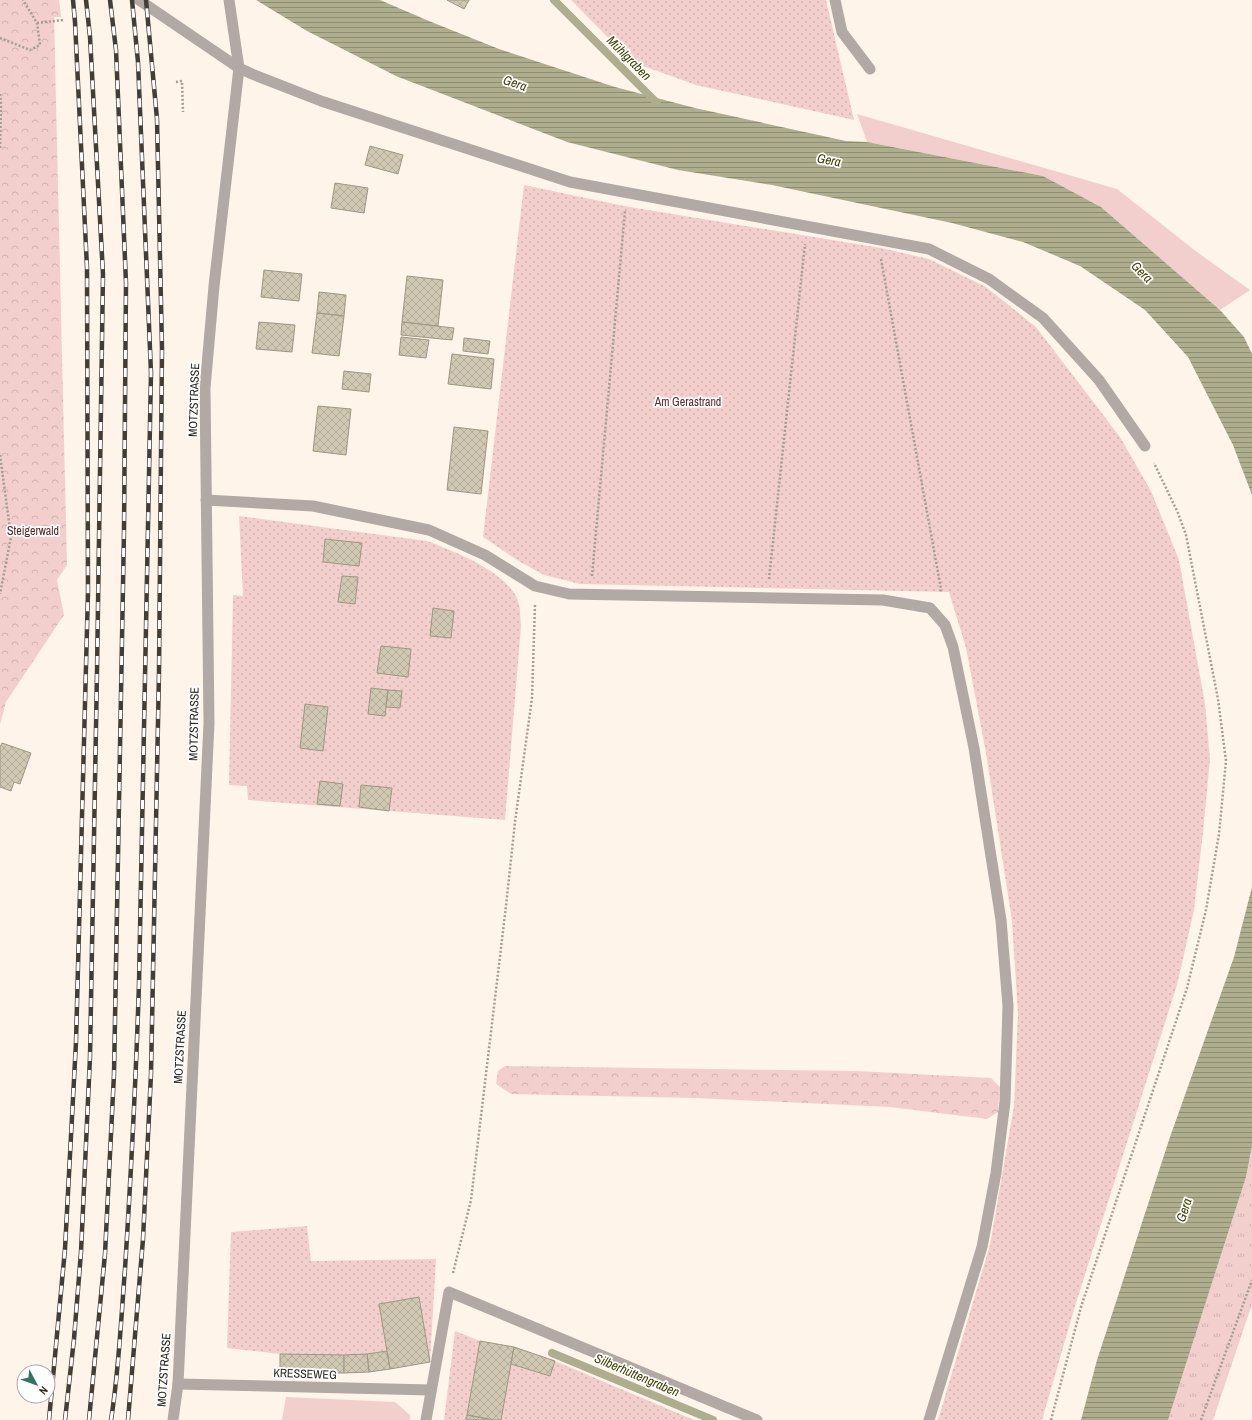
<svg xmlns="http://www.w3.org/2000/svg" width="1252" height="1420" font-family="'Archivo Narrow',sans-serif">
	<defs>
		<pattern id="forest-crowns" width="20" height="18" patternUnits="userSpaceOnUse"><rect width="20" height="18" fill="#f2cfcd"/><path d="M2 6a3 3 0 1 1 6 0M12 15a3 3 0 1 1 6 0" fill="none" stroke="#d0b2b0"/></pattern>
		<pattern id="park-tufts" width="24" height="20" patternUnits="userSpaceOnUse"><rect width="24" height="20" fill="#f2cfcd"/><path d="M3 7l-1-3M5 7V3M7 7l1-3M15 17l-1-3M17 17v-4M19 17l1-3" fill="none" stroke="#d0b2b0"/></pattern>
		<pattern id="garden-dots" width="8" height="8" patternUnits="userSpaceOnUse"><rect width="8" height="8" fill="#f2cfcd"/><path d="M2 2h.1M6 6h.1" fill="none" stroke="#d0b2b0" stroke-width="1.8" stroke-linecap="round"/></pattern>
		<pattern id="water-rules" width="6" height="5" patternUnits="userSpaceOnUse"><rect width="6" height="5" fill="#aeae8e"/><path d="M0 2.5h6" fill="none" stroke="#8e8d73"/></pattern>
		<pattern id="building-cross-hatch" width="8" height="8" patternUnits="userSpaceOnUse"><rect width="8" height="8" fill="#d1c8b3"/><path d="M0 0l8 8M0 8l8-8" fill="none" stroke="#b4ac9a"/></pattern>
	</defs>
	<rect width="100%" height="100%" fill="#fff4ea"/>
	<!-- grass -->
	<g fill="#f2cfcd">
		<path d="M857,114l260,75 80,63 53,38 -30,20 -119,-103 -58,-31 -176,-34z"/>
		<path d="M286,1397l109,5 15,13v5h-128z"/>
	</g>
	<!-- forest -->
	<g fill="url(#forest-crowns)">
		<path d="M0,0h59l2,17h-7l13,548 -10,15 7,35 -58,87 -6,22z"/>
		<path d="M505,1066l352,5 134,7 9,9 -2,25 -11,7 -97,-12 -196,-9 -183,-4 -15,-10 2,-13z"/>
	</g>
	<!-- park -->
	<path fill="url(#park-tufts)" d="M1252,1146v158l-39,116h-45l78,-243z"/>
	<!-- garden -->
	<g fill="url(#garden-dots)">
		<path d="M571,0h255l28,120 -158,-35 -64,-23z"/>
		<path d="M524,185l100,21 257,42 48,11 57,28 50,40 84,110 31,54 28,69 26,144 5,55 -7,73 -9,78 -17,75 -102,321 -33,114h-104l52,-175 24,-139 4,-92 -6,-93 -26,-168 -20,-105 -17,-56 -369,-8 -36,-9 -27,-15 -34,-23z"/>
		<path d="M239,516l188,25c28,11 76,29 90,57 4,9 3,19 4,28l-16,194 -257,-20 -1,-14 -18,-1 4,-190 10,1z"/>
		<path d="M307,1226l4,35 125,-2 -6,103 -61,10 -25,1h-64v-19l-53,-6 4,-116z"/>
		<path d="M455,1331l25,10 34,6 41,14 139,59h-250z"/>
	</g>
	<!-- water -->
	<g fill="url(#water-rules)">
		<path d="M256,0h124l49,21 70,28 116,38 80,21 151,33 21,1 176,34 58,31 119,103 24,27 8,17v141l-19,-50 -45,-88 -43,-47 -65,-44 -57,-24 -71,-19 -180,-38 -94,-15 -111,-28 -171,-66 -89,-45z"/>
		<path d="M1252,887v259l-6,31 -78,243h-87l16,-60 73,-223 64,-180z"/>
	</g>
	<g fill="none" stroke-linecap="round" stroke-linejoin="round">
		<!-- stream -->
		<g stroke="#aeae8e" stroke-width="8">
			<path d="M554,0l103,103"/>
			<path d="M552,1353l161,67"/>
		</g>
	</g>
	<!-- building -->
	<g fill="url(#building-cross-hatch)" stroke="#9f9682">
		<path d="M447,0h22l-5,9z"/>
		<path d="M370,146l33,9 -5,19 -33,-9z"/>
		<path d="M335,183l33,5 -4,25 -33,-5z"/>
		<path d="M264,270l38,4 -3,27 -38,-4z"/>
		<path d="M407,276l36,4 -5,46 -36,-4z"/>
		<path d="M319,292l27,3 -2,21 -27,-3z"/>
		<path d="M317,313l27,3 -5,40 -27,-3z"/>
		<path d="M259,322l36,3 -3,27 -36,-3z"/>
		<path d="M402,322l52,6 -2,12 -51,-5z"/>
		<path d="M401,337l28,3 -3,18 -27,-3z"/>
		<path d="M464,338l26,3 -2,13 -25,-3z"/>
		<path d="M452,354l42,5 -3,30 -43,-5z"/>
		<path d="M344,371l27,3 -2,18 -27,-3z"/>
		<path d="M318,406l33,3 -5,46 -33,-4z"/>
		<path d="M454,427l34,4 -7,63 -34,-4z"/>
		<path d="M325,539l37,4 -3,23 -36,-4z"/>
		<path d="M342,576l16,1 -3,27 -17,-2z"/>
		<path d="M433,608l21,3 -3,27 -21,-2z"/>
		<path d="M381,646l30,3 -3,28 -31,-4z"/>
		<path d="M371,688l17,2 -3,26 -17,-2z"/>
		<path d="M388,690l14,1 -2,17 -14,-1z"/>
		<path d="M305,704l23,3 -5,44 -23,-3z"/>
		<path d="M2,743l29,10 -11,31 -6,-2 -3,9 -11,-4v-40z"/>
		<path d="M320,781l23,3 -3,22 -23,-2z"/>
		<path d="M361,785l31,3 -3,23 -30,-4z"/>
		<path d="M419,1297l11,65 -40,7 -11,-65z"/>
		<path d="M480,1341l34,6 -13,73h-7l-27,-5z"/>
		<path d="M514,1347l41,14 -5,15 -39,-12z"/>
		<path d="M387,1351l3,18 -21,3 -2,-18z"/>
		<path d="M280,1354l64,1v18h-64z"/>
		<path d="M367,1354l2,18 -25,1v-18z"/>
		<path d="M467,1415l21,4v1h-22z"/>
	</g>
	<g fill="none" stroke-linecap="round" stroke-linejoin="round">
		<!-- path -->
		<g stroke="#a59c94" stroke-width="2.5" stroke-dasharray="2 2" stroke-linecap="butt">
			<path d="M37,23l26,-3"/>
			<path d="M0,38l30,12 10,-5 -3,-22 -14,-23"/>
			<path d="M176,82l6,-1 1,31"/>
			<path d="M0,94l1,10 -1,46"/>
			<path d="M881,259l60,330 -1,3"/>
			<path d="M0,455l11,82 -11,57"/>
			<path d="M592,576l33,-365"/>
			<path d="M769,579l36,-335"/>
			<path d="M453,1273l18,-73 35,-294 9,-84 17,-124 3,-94"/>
			<path d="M1051,1420l30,-113 106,-319 19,-78 13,-76 7,-73 -8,-62 -32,-164 -8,-22 -24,-50"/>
			<path d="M1201,1420l51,-140"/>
		</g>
		<!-- service -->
		<g stroke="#b2a8a4" stroke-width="11">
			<path d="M835,0l7,32 28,37"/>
			<path d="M239,68l13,6 69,27 249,81 359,67 60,30 54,39 56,62 46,66"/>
			<path d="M206,500l107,6 116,24 56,25 50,31 34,8 314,6 47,8 15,17 8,22 21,101 27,172 7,86 -3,96 -9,71 -14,74 -53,173"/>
			<path d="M178,1384l253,6"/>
			<path d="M426,1420l23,-128 308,128"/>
		</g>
		<!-- minor -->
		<path stroke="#b2a8a4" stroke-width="11" d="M139,0l100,68"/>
		<!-- tertiary -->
		<path stroke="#b2a8a4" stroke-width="11" d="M173,1420l5,-36 31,-661 -4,-335 9,-102 25,-218 -10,-68"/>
		<!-- rail casing -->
		<g stroke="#443d36" stroke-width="4.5">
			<g id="rail">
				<path d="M49,1420l16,-171 11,-207 12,-451 -1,-323 -12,-246 -2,-22"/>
				<path d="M65,1420l9,-81 7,-87 9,-195 7,-385 6,-398 -13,-237 -4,-37"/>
				<path d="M89,1420l16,-166 9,-180 10,-543 2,-248 -10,-233 -6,-50"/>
				<path d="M111,1420c8,-50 10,-101 14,-151 6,-95 11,-191 14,-286l12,-610 -13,-311 -6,-62"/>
				<path d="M128,1420l15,-181 8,-165 8,-402 3,-323 -5,-230 -11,-119"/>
			</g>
		</g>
		<!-- rail -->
		<use href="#rail" stroke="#fff" stroke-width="3" stroke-dasharray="9" stroke-linecap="butt"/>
	</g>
	<g text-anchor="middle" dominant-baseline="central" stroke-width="3.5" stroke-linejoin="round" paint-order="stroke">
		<!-- street labels -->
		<g font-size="12" fill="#2c261f" stroke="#fff">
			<text transform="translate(194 400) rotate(-88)">MOTZSTRASSE</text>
			<text transform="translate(194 724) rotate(-89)">MOTZSTRASSE</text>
			<text transform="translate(180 1047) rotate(-87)">MOTZSTRASSE</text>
			<text transform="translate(164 1370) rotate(-86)">MOTZSTRASSE</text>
			<text transform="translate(305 1374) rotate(2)">KRESSEWEG</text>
		</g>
		<!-- park labels -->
		<g font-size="12" fill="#5a2828" stroke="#fff">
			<text x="688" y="402">Am Gerastrand</text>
			<text x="33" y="531">Steigerwald</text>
		</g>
		<!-- water labels -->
		<g font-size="13" font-style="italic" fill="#424006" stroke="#fff">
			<text transform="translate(629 58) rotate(45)">Mühlgraben</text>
			<text transform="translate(515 83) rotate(19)">Gera</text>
			<text transform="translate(829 160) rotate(11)">Gera</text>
			<text transform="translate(1142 272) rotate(45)">Gera</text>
			<text transform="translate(1184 1210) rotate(-72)">Gera</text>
			<text transform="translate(637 1375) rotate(23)">Silberhüttengraben</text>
		</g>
	</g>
	<!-- north arrow -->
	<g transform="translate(36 1384) rotate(131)"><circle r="19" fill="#ffffff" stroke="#aba8a5"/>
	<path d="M0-3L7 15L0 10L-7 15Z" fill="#337362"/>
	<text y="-6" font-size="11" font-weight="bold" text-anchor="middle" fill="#2c261f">N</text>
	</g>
</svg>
